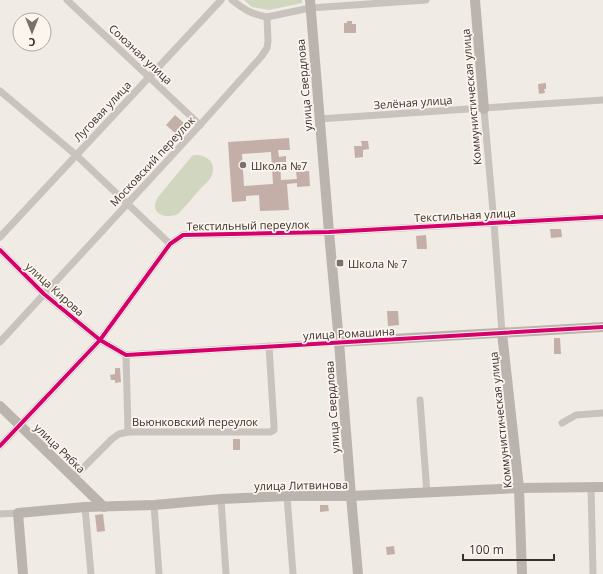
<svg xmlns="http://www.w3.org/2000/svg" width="603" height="574" font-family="'Open Sans',sans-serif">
	<rect width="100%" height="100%" fill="#f0ebe5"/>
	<!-- green -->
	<g fill="#d1d6bf">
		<path d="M244,0h58v3l-33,7 -17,-3z"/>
		<path d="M195,155c12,0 23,8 16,22 -2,4 -7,8 -10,11 -8,9 -15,18 -23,26 -13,6 -30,-1 -20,-17l34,-41z"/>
	</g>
	<!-- building -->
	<g fill="#c3afa7" fill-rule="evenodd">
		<path d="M347,21h5v3h4v9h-12v-10h3z"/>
		<path d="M546,83v6h-2l1,4 -6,1 -1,-10z"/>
		<path d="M175,115l10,9 -9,10 -10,-9z"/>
		<path d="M289,138l1,12h-12l1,7 7,-1v6h-6l1,18 16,-1 -1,-7 13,-1 1,15 -13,1v-4l-10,1 2,26 -29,1 -1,-16 -13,1v5l-14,1 -4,-60zM271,152l2,32 -29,2 -2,-32z"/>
		<path d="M361,141h7l1,8 -6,1v7l-8,1 -1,-12h8z"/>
		<path d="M550,229h11l1,8 -11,1z"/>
		<path d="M426,235l1,14h-10l-1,-13z"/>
		<path d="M387,311h11l1,14 -11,1z"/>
		<path d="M554,338h6l1,16h-7z"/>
		<path d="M115,368h5l1,14 -6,1v-3h-4l-1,-5 5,-1z"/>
		<rect x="233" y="439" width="7" height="11"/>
		<path d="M320,505h8l1,6 -9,1z"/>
		<path d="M103,514l2,17 -8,1 -2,-17z"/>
		<path d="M394,546l1,8 -8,1 -1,-8z"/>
	</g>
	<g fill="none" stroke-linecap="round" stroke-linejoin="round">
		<!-- street -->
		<g stroke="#c9c3be" stroke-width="7">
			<path d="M67,0l133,125"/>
			<path d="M232,0c13,10 19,14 35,17"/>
			<path d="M0,91l76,64 94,89"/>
			<path d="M484,109l10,114 8,110"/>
			<path d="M319,119l284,-19"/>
			<path d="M0,237l221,-237"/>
			<path d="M0,250l44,44 56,46 26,15 213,-13"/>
			<path d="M0,342l200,-217 61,-68 6,-9 1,-7 -1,-24 43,-9 116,-8"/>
			<path d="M126,355l2,77"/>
			<path d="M420,400l7,93"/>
			<path d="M562,423l14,-8 27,-2"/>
			<path d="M0,446l100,-106 70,-96 13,-9 146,-3 274,-15"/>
			<path d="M74,477l38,-38 7,-5 9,-2h142l4,-2v-4l-5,-80"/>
			<path d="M591,487l2,87"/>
			<path d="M287,496l6,78"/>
			<path d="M221,499l5,75"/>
			<path d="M154,505l5,69"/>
			<path d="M85,507l6,67"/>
			<path d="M0,514l18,-1"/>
		</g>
		<!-- secondary -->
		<g stroke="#bab3ae" stroke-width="10">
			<path d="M310,0l19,232 10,110 12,154 7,78"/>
			<path d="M475,0l9,109"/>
			<path d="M502,333l17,155 3,86"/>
			<path d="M339,342l264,-15"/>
			<path d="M0,406l104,101"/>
			<path d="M23,574l-5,-61 67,-6 69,-2 67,-6 66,-3h64l168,-8 84,-1"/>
		</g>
		<!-- cycleway casing -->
		<g stroke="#fbf5ee" stroke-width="6">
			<g id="cycleway">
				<path d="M0,250l44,44 56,46 26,15 477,-28"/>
				<path d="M0,446l100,-106 70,-96 13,-9 146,-3 274,-15"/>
			</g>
		</g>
		<!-- cycleway -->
		<use href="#cycleway" stroke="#d6006c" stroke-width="4"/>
	</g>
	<!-- markers -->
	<g fill="#7a716c" stroke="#fbf5ee" stroke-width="1.5">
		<circle cx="243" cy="165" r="4"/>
		<rect x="336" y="259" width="8" height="8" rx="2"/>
	</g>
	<g text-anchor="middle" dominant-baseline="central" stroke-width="3.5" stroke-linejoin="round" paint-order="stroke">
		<!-- street labels -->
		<g font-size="11" fill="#3b302b" stroke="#fbf5ee">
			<text transform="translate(141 54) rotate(43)">Союзная улица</text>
			<text transform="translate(304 85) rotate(-95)">улица Свердлова</text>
			<text transform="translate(471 97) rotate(-95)">Коммунистическая улица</text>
			<text transform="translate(413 102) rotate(-4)">Зелёная улица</text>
			<text transform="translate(102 111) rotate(-47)">Луговая улица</text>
			<text transform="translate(152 161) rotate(-47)">Московский переулок</text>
			<text transform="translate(465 215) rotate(-3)">Текстильная улица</text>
			<text transform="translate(248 225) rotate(-1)">Текстильный переулок</text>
			<text transform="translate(55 289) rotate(42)">улица Кирова</text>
			<text transform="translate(349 333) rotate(-3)">улица Ромашина</text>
			<text transform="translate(332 407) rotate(-94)">улица Свердлова</text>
			<text transform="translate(500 420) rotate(-96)">Коммунистическая улица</text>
			<text x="195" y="421">Вьюнковский переулок</text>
			<text transform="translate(60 448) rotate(44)">улица Рябка</text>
			<text transform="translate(301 485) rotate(-1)">улица Литвинова</text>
		</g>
		<!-- poi labels -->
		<g font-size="11" fill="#3b302b" stroke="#fbf5ee" text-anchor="start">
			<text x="251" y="165">Школа №7</text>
			<text x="348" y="263">Школа № 7</text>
		</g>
	</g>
	<!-- north arrow -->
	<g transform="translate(32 32) rotate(180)"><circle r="19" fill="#fbf5ee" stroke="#aea6a0"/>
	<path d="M0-3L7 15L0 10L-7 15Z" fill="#7a716c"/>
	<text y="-6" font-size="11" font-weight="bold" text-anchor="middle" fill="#3b302b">С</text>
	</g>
	<!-- scale -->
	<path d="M463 554v6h91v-6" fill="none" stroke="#3b302b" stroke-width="2"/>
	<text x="469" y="554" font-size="12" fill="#3b302b" stroke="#fbf5ee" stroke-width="3" paint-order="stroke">100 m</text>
</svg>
